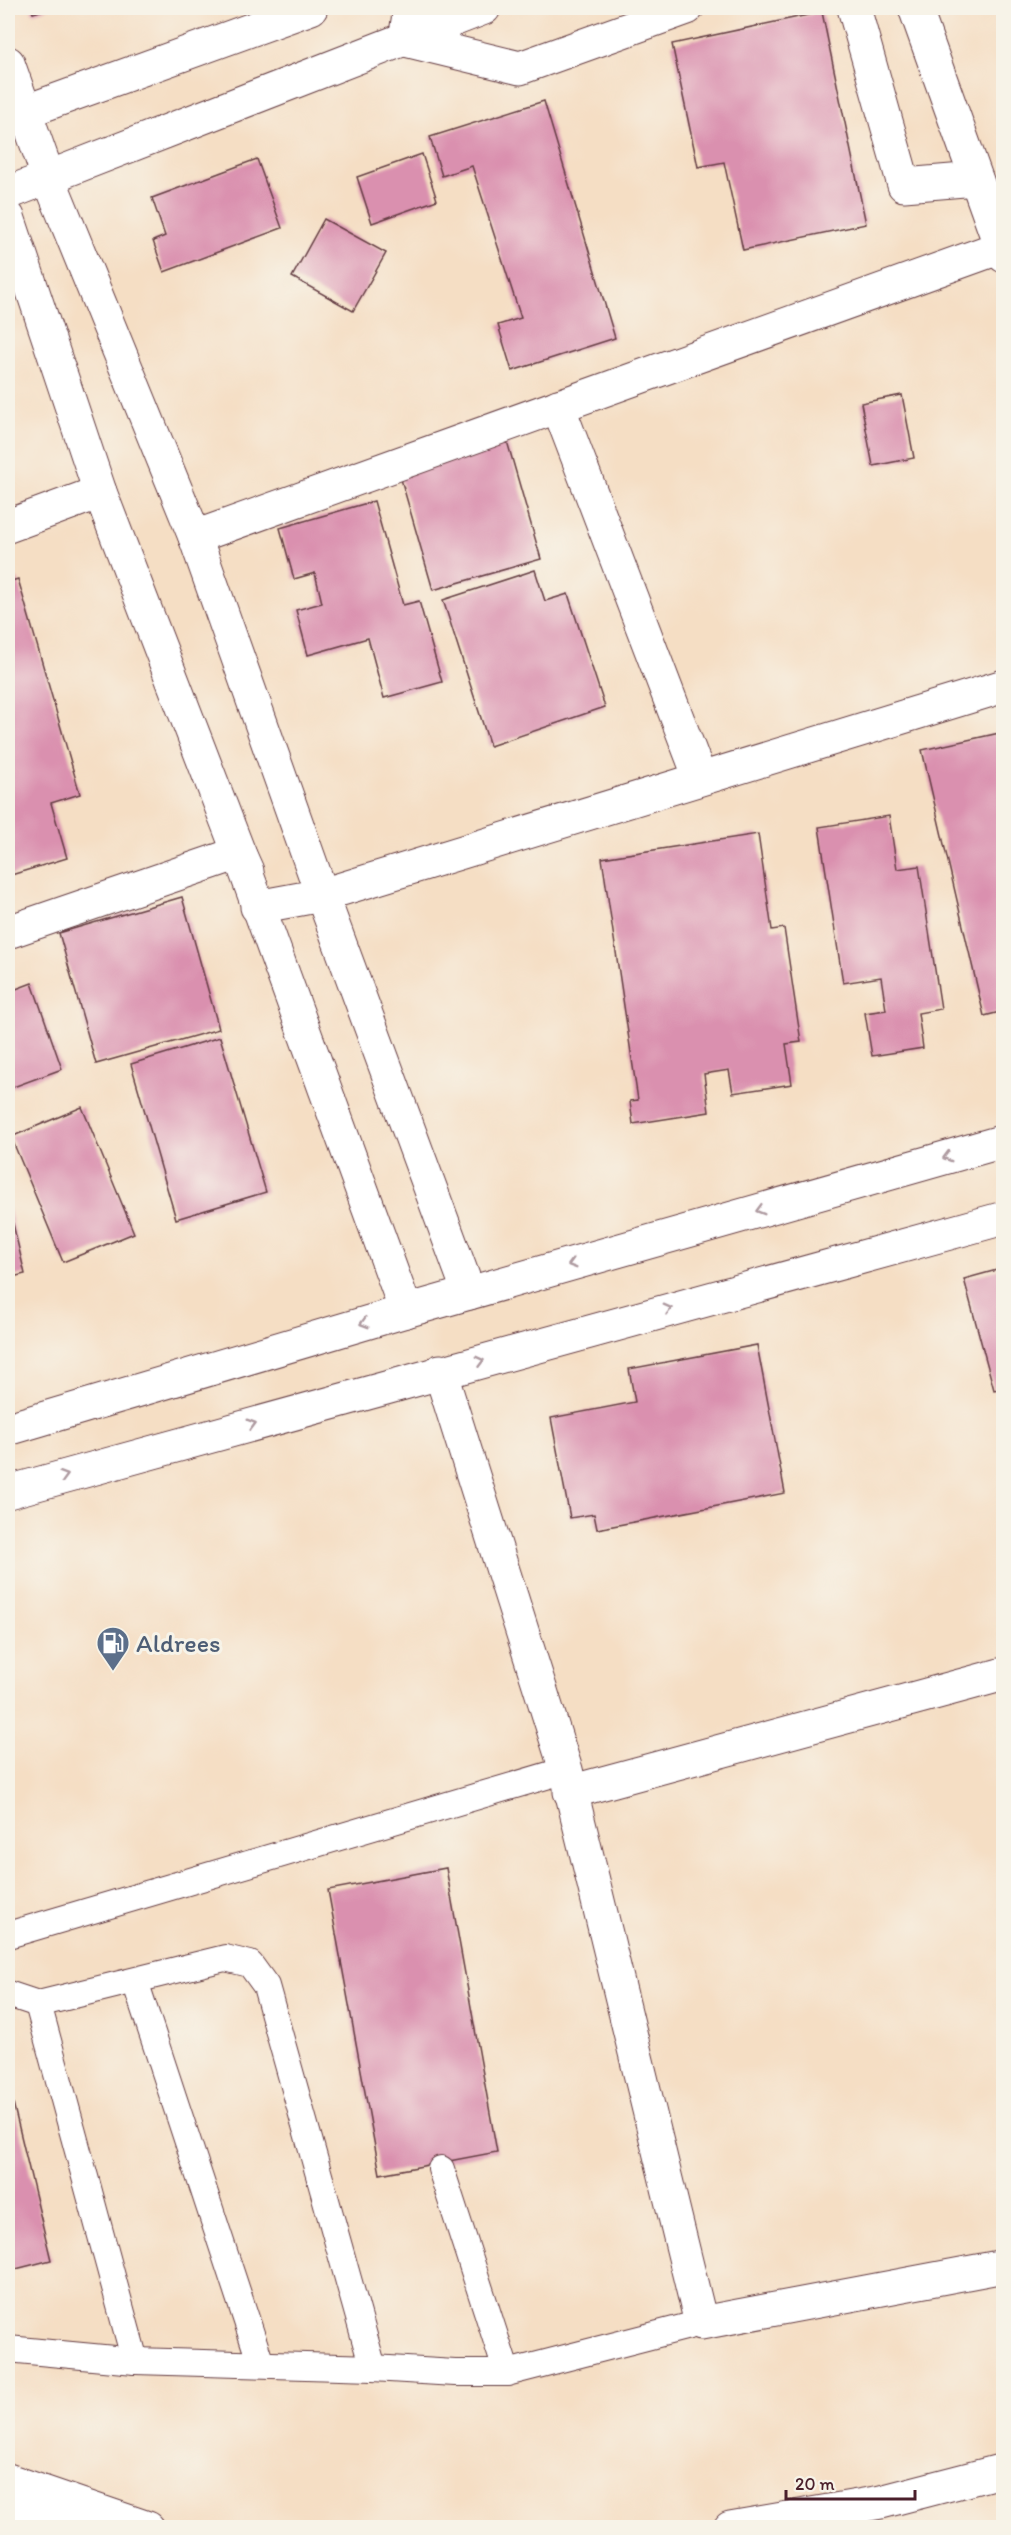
<svg xmlns="http://www.w3.org/2000/svg" width="1011" height="2535" font-family="Itim,sans-serif">
	<rect width="100%" height="100%" fill="#f7f3e8"/>
	<filter id="ink" filterUnits="userSpaceOnUse"><feTurbulence type="fractalNoise" baseFrequency=".0167" numOctaves="2"/><feDisplacementMap in="SourceGraphic" scale="12" xChannelSelector="R" yChannelSelector="G"/><feConvolveMatrix kernelMatrix="1 2 1 2 8 2 1 2 1" color-interpolation-filters="sRGB"/></filter>
	<filter id="wash" filterUnits="userSpaceOnUse"><feTurbulence type="fractalNoise" baseFrequency=".008" numOctaves="4" result="noise"/><feDisplacementMap in="SourceGraphic" scale="24" xChannelSelector="R" yChannelSelector="G"/><feGaussianBlur stdDeviation="1.35" result="paint"/><feColorMatrix in="noise" values="0 0 0 0 0 0 0 0 0 0 0 0 0 0 0 0 0 1.4 0 .05"/><feComposite in="paint" operator="in"/></filter>
	<g filter="url(#wash)">
		<rect width="100%" height="100%" fill="#f5dec4"/>
		<g id="blocks">
			<!-- building -->
			<g fill="#da90af">
				<path d="M31,8h19l-17,5z"/>
				<path d="M822,12l44,212 -123,26 -19,-88 -26,5 -26,-123z"/>
				<path d="M544,101l71,237 -103,33 -14,-46 23,-7 -49,-152 -30,10 -12,-39z"/>
				<path d="M422,154l15,46 -65,23 -15,-46z"/>
				<path d="M257,159l25,69 -118,44 -11,-31 12,-5 -13,-38z"/>
				<path d="M324,219l62,34 -33,58 -61,-34z"/>
				<path d="M902,395l12,63 -41,8 -12,-63z"/>
				<path d="M507,441l34,118 -108,31 -34,-118z"/>
				<path d="M374,501l29,104 16,-4 23,81 -58,16 -16,-60 -60,17 -12,-45 26,-7 -7,-30 -21,6 -14,-51z"/>
				<path d="M535,570l10,31 23,-7 37,113 -115,39 -47,-146z"/>
				<path d="M18,579l62,215 -29,9 16,55 -59,18v-294z"/>
				<path d="M1004,732v279l-20,5 -62,-266z"/>
				<path d="M889,816l8,53 22,-3 22,143 -23,4 5,35 -51,8 -7,-43 21,-3 -5,-33 -38,6 -24,-156z"/>
				<path d="M758,834l14,96 12,-2 17,114 -15,2 6,40 -59,9 -4,-23 -25,4 5,38 -76,12 -3,-23 8,-1 -36,-242z"/>
				<path d="M182,897l37,132 -123,35 -37,-131z"/>
				<path d="M32,983l30,86 -54,20v-97z"/>
				<path d="M220,1037l46,155 -90,27 -45,-155z"/>
				<path d="M82,1107l52,126 -71,29 -52,-125z"/>
				<path d="M8,1203l17,71 -17,4z"/>
				<path d="M1004,1268v120l-10,2 -30,-111z"/>
				<path d="M757,1345l28,148 -188,36 -3,-15 -24,4 -19,-100 84,-16 -6,-33z"/>
				<path d="M446,1868l51,284 -117,22 -52,-284z"/>
				<path d="M8,2082l43,178 -43,11z"/>
			</g>
		</g>
	</g>
	<g filter="url(#ink)">
		<use href="#blocks" fill-opacity="0" stroke="#643c42" stroke-width="1.5"/>
		<g fill="none" stroke-linecap="round" stroke-linejoin="round">
			<!-- service casing -->
			<g stroke="#643c42" stroke-width="28">
				<g id="service">
					<path d="M8,1935l558,-165"/>
					<path d="M135,1981l126,383"/>
					<path d="M8,1994l30,10"/>
					<path d="M441,2169l66,204"/>
					<path d="M8,2349l127,12 238,7 82,5h52l194,-50"/>
					<path d="M135,2361l-97,-357 187,-46 25,6 16,22 107,382"/>
				</g>
			</g>
			<!-- minor casing -->
			<g stroke="#643c42" stroke-width="35">
				<g id="minor">
					<path d="M410,8l-5,32 115,28 167,-60"/>
					<path d="M854,8l50,177 72,-6"/>
					<path d="M915,8l89,248"/>
					<path d="M8,63l41,116 146,358 127,358 147,398"/>
					<path d="M8,116l16,-4 287,-104"/>
					<path d="M8,193l476,-185"/>
					<path d="M8,217l92,275 139,361 167,458"/>
					<path d="M558,406l142,372"/>
					<path d="M8,526l92,-34"/>
					<path d="M195,537l809,-291"/>
					<path d="M257,907l65,-12 682,-209"/>
					<path d="M8,932l231,-79 8,18"/>
					<path d="M440,1371l126,399 135,553 303,-57"/>
					<path d="M570,1792l434,-118"/>
				</g>
			</g>
			<!-- tertiary casing -->
			<g stroke="#643c42" stroke-width="35">
				<g id="tertiary">
					<path d="M8,1429l398,-118 598,-170"/>
					<path d="M8,1492l996,-274"/>
					<path d="M8,2480l140,48"/>
				</g>
			</g>
			<!-- secondary casing -->
			<g stroke="#643c42" stroke-width="35">
				<g id="secondary">
					<path d="M8,2505l110,23"/>
					<path d="M730,2528l151,-26 123,-32"/>
				</g>
			</g>
			<!-- service -->
			<use href="#service" stroke="#fff" stroke-width="26"/>
			<!-- minor -->
			<use href="#minor" stroke="#fff" stroke-width="33"/>
			<!-- tertiary -->
			<use href="#tertiary" stroke="#fff" stroke-width="33"/>
			<!-- secondary -->
			<use href="#secondary" stroke="#fff" stroke-width="33"/>
		</g>
		<!-- one-way arrows -->
		<defs><path id="oneway-chevron" d="M-2-3.5L2.5 0L-2 3.5" fill="none" stroke-width="1.6" stroke-linecap="round" stroke-linejoin="round" transform="scale(1.5)"/></defs>
		<g stroke="#ae9aa0">
			<use href="#oneway-chevron" transform="translate(947 1157) rotate(164)"/>
			<use href="#oneway-chevron" transform="translate(760 1210) rotate(164)"/>
			<use href="#oneway-chevron" transform="translate(572 1264) rotate(164)"/>
			<use href="#oneway-chevron" transform="translate(668 1309) rotate(-15)"/>
			<use href="#oneway-chevron" transform="translate(364 1323) rotate(164)"/>
			<use href="#oneway-chevron" transform="translate(480 1361) rotate(-15)"/>
			<use href="#oneway-chevron" transform="translate(252 1424) rotate(-16)"/>
			<use href="#oneway-chevron" transform="translate(64 1476) rotate(-16)"/>
		</g>
	</g>
	<!-- icons -->
	<defs>
		<g id="fuel-pin" transform="scale(1.725)"><path d="M0 17L-7.5 6A9.5 9.5 0 1 1 7.5 6Z" fill="#5c6f8a" stroke="#f7f3e8"/><path d="M-5.5-6h7V0h2V4h1.3V-2.5L3-4.5l.8-.8L6-3V5H2.5V1h-1V6h-7ZM-4.2-4.7v3.2H.2V-4.7Z" fill="#fff"/></g>
	</defs>
	<g fill-rule="evenodd">
		<use href="#fuel-pin" x="113" y="1643"/>
	</g>
	<g text-anchor="middle" dominant-baseline="central" stroke-width="6" stroke-linejoin="round" paint-order="stroke">
		<!-- service labels -->
		<g font-size="26" fill="#4e5e75" stroke="#f7f3e8" text-anchor="start">
			<text x="136" y="1643">Aldrees</text>
		</g>
	</g>
	<!-- margin -->
	<rect width="1011" height="2535" fill="none" stroke="#f7f3e8" stroke-width="30"/>
	<!-- scale -->
	<path d="M786 2490v9h129v-9" fill="none" stroke="#4a1f2b" stroke-width="3"/>
	<text x="795" y="2490" font-size="18" fill="#4a1f2b" stroke="#f7f3e8" stroke-width="4.5" paint-order="stroke">20 m</text>
</svg>
